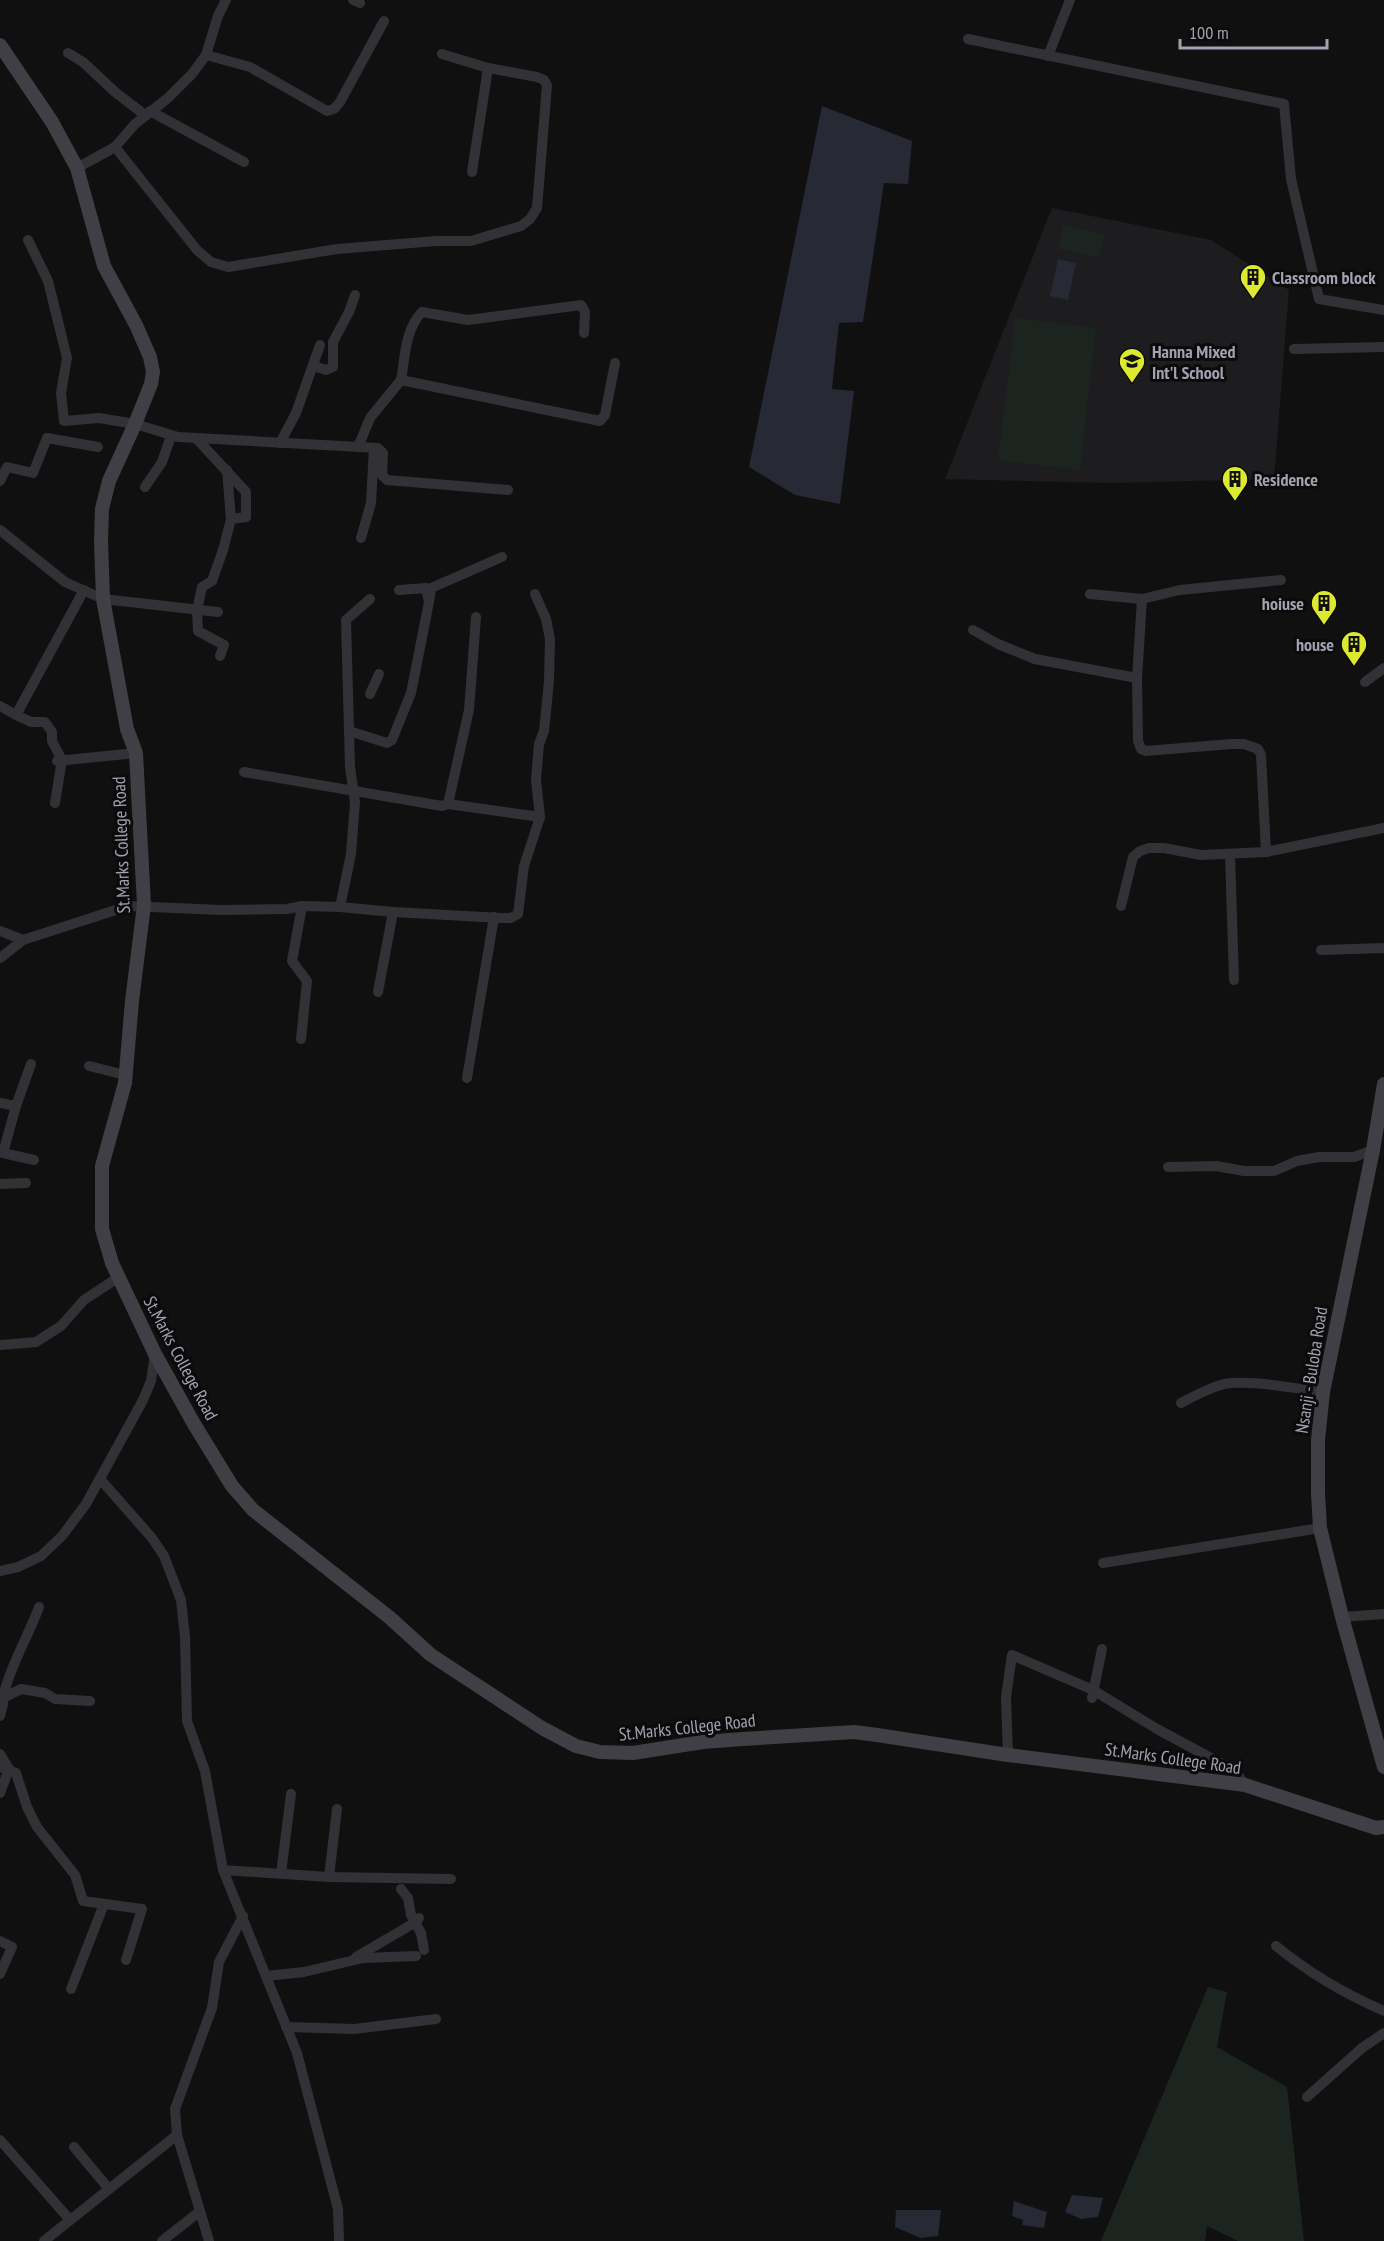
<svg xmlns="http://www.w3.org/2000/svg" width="1384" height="2241" font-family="'PT Sans Narrow',sans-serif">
	<rect width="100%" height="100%" fill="#101011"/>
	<!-- built -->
	<path fill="#1d1c1e" d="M1052,208l159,32 78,50 -15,189 -161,4 -168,-4z"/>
	<!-- green -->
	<g fill="#1c2420">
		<path d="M1063,225l42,10 -6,23 -41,-9z"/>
		<path d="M1015,318l81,10 -16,142 -82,-10z"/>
		<path d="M1208,1987l19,5 -10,55 70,40 17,154h-66l-31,-15 -2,15h-104z"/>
	</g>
	<!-- water -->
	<g fill="#272934">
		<path d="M822,106l90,35 -4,43 -24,-1 -21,139 -24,1 -7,66 22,2 -14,113 -45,-9 -46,-28z"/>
		<path d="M1058,259l18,4 -8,37 -18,-4z"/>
		<path d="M1072,2195l31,3 -5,19 -17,2 -16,-7z"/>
		<path d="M1014,2201l33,11 -3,16 -22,-3 1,-5 -11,-4z"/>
		<path d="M896,2210h45l-3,26 -17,2 -26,-11z"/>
	</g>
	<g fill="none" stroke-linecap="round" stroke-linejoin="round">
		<!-- minor -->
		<g stroke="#323136" stroke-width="10">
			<path d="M353,0l7,3"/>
			<path d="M968,39l316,65 7,75 28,120 65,11"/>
			<path d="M68,53l15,9 32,30 30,23"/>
			<path d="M206,55l44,12 77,44 7,-2 6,-7 44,-81"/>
			<path d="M1048,56l22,-56"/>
			<path d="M150,111l94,51"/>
			<path d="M115,147l82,103 14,12 17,5 109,-18 99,-8h35l50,-15 9,-7 7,-11 10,-123 -3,-5 -7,-3 -49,-9 -46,-14"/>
			<path d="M77,168l38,-21 20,-23 33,-26 24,-24 14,-19 12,-39 8,-16"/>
			<path d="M472,172l16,-104"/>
			<path d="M28,240l20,41 19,77 -6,35 3,28 35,-3 36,6 43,13 200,11 5,5 -1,22 5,5 121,10"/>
			<path d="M1294,349l90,-2"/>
			<path d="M314,366l12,4 7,-3v-25l16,-30 6,-17"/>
			<path d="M401,380c4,-22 4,-51 21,-68l46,8 113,-15 4,7 -1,21"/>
			<path d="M196,438l50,54v25l-15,2"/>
			<path d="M280,443l16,-30 24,-68"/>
			<path d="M358,447l12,-29 31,-38 199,41 5,-6 10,-52"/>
			<path d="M0,481l7,-14 26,6 14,-35 51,9"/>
			<path d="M145,487l17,-25 9,-26"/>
			<path d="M0,530l65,52 38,17 115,13"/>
			<path d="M361,538l10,-35 3,-55"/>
			<path d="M399,590l27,-2 3,14 2,-14 71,-31"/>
			<path d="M1090,594l52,5 38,-9 101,-10"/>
			<path d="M1142,599l-5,79 1,63 3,8 5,2 85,-7h13l14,5 3,6 5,97"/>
			<path d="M973,630l25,14 37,15 102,19"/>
			<path d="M220,656l4,-11 -26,-14 -1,-21 5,-23 10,-6 11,-31 8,-31 -4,-49"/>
			<path d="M1365,682l19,-14"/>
			<path d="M370,694l9,-20"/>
			<path d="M0,706l16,9 68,-125"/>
			<path d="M16,715l15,7h14l7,10v9l10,19 -7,43"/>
			<path d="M349,731l38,12 5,-3 19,-47 18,-91"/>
			<path d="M57,761l79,-8"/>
			<path d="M244,772l198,34 6,-2 21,-94 7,-93"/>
			<path d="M448,804l92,13"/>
			<path d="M1230,854l4,126"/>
			<path d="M1121,906l12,-49 7,-6 9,-3h15l37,7 65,-3 118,-24"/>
			<path d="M340,907l11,-53 4,-52 -5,-35 -4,-147 24,-21"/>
			<path d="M0,931l23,9 105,-34 93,4 66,-1 15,-3 38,1 53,5 108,6h10l7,-4 6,-48 16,-49 -4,-37 3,-36 5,-13 5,-50 1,-42 -4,-20 -11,-25"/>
			<path d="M1321,950l63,-2"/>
			<path d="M0,958l23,-18"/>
			<path d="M378,992l15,-80"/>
			<path d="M301,1039l6,-58 -15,-20 10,-55"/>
			<path d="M89,1066l36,9"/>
			<path d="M467,1078l27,-161"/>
			<path d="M0,1103l16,3 15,-42"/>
			<path d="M16,1106l-13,47 31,7"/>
			<path d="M1168,1167l48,-1 28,5h30l23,-10 22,-4h35l19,-7"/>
			<path d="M0,1184l26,-1"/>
			<path d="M0,1345l36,-3 25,-16 23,-26 35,-23"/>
			<path d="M1181,1403c13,-7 28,-15 43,-19 24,-5 73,5 99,8"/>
			<path d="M101,1480l51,58 12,18 17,44 4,37 2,84 18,50 18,99 74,183 41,156 1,32"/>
			<path d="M1103,1563l217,-35"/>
			<path d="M0,1571l18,-4 23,-11 21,-20 24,-32 57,-104 8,-19 4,-27"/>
			<path d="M1342,1617l42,-3"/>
			<path d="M0,1695l3,1v8l-3,12"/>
			<path d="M3,1696c8,-32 25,-59 36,-89"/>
			<path d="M3,1698l18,-9 24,4 10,6 35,2"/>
			<path d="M1092,1698l10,-49"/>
			<path d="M0,1754l9,15"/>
			<path d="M1008,1755l-2,-58 6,-42 81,35 64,39 78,42 10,14"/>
			<path d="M0,1767l16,6 11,34 10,20 38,48 8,26 59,8 -16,51"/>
			<path d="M0,1793l9,-24"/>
			<path d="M223,1870l106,7 122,2"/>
			<path d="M281,1874l10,-80"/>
			<path d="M329,1877l8,-68"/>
			<path d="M401,1889l7,9 3,17 10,18 3,17"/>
			<path d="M0,1941l12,6 -12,27"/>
			<path d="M1276,1946c33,27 69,48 108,65"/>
			<path d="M356,1957l60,-35 3,-4"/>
			<path d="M266,1976l38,-4 59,-14 53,-2"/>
			<path d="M71,1989l33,-85"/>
			<path d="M286,2027l68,2 82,-10"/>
			<path d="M1307,2097l55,-49 22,-15"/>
			<path d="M0,2140l70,80"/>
			<path d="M74,2147l35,42"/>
			<path d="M44,2241l133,-106"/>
			<path d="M162,2241l37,-29"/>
			<path d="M209,2241l-32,-106 -2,-26 37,-101 7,-46 24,-46"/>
		</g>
		<!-- secondary -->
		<g stroke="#403f46" stroke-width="14">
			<path d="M0,45l52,77 25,46 27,98 32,59 14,32 3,15 -2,12 -16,40 -26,57 -7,28 -1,32 2,58 24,130 9,24 8,152 -12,96 -7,82 -23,83v63l10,34 43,91 39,70 38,62 21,24 136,107 42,38 111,73 34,18 24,6 33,1 70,-11 40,-3 111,-7 23,3 131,20 237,30 131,43 8,-1"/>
			<path d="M1384,1084l-11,66 -50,242 -5,48v53l2,35 22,89 42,150"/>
		</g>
	</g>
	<!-- icons -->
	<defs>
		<g id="building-pin" transform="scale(1.35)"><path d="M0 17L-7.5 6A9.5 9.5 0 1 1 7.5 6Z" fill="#dde831" stroke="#0b0b0c"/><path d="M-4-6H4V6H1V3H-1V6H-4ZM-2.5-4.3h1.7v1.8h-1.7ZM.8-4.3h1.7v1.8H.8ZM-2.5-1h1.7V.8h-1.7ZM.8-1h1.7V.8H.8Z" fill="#111"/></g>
		<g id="school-pin" transform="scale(1.35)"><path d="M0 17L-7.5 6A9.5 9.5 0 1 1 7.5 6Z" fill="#dde831" stroke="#0b0b0c"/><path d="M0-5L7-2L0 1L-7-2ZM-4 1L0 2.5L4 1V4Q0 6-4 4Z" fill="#111"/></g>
	</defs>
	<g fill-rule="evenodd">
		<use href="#building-pin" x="1253" y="277"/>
		<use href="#school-pin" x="1132" y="361"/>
		<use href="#building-pin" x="1235" y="479"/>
		<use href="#building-pin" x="1324" y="603"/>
		<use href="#building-pin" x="1354" y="644"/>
	</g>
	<g text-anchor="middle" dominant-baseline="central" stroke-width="6" stroke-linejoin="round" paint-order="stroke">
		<!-- poi labels -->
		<g font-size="18" font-weight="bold" fill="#a3a2b1" stroke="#0b0b0c" text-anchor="start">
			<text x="1272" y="277">Classroom block</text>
			<text x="1152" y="351">Hanna Mixed<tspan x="1152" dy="21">Int'l School</tspan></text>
			<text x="1254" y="479">Residence</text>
			<text x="1304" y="603" text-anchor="end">hoiuse</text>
			<text x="1334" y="644" text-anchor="end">house</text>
		</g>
		<!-- street labels -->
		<g font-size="18" fill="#a3a2b1" stroke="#0b0b0c">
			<text transform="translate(121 845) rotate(-92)">St.Marks College Road</text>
			<text transform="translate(181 1358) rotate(62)">St.Marks College Road</text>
			<text transform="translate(1311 1370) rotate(-81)">Nsanji - Buloba Road</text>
			<text transform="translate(687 1727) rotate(-6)">St.Marks College Road</text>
			<text transform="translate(1173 1758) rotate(8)">St.Marks College Road</text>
		</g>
	</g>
	<!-- scale -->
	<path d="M1180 39v9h147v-9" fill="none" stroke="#a3a2b1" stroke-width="3"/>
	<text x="1189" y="39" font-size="18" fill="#a3a2b1" stroke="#0b0b0c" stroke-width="4.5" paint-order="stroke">100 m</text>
</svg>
